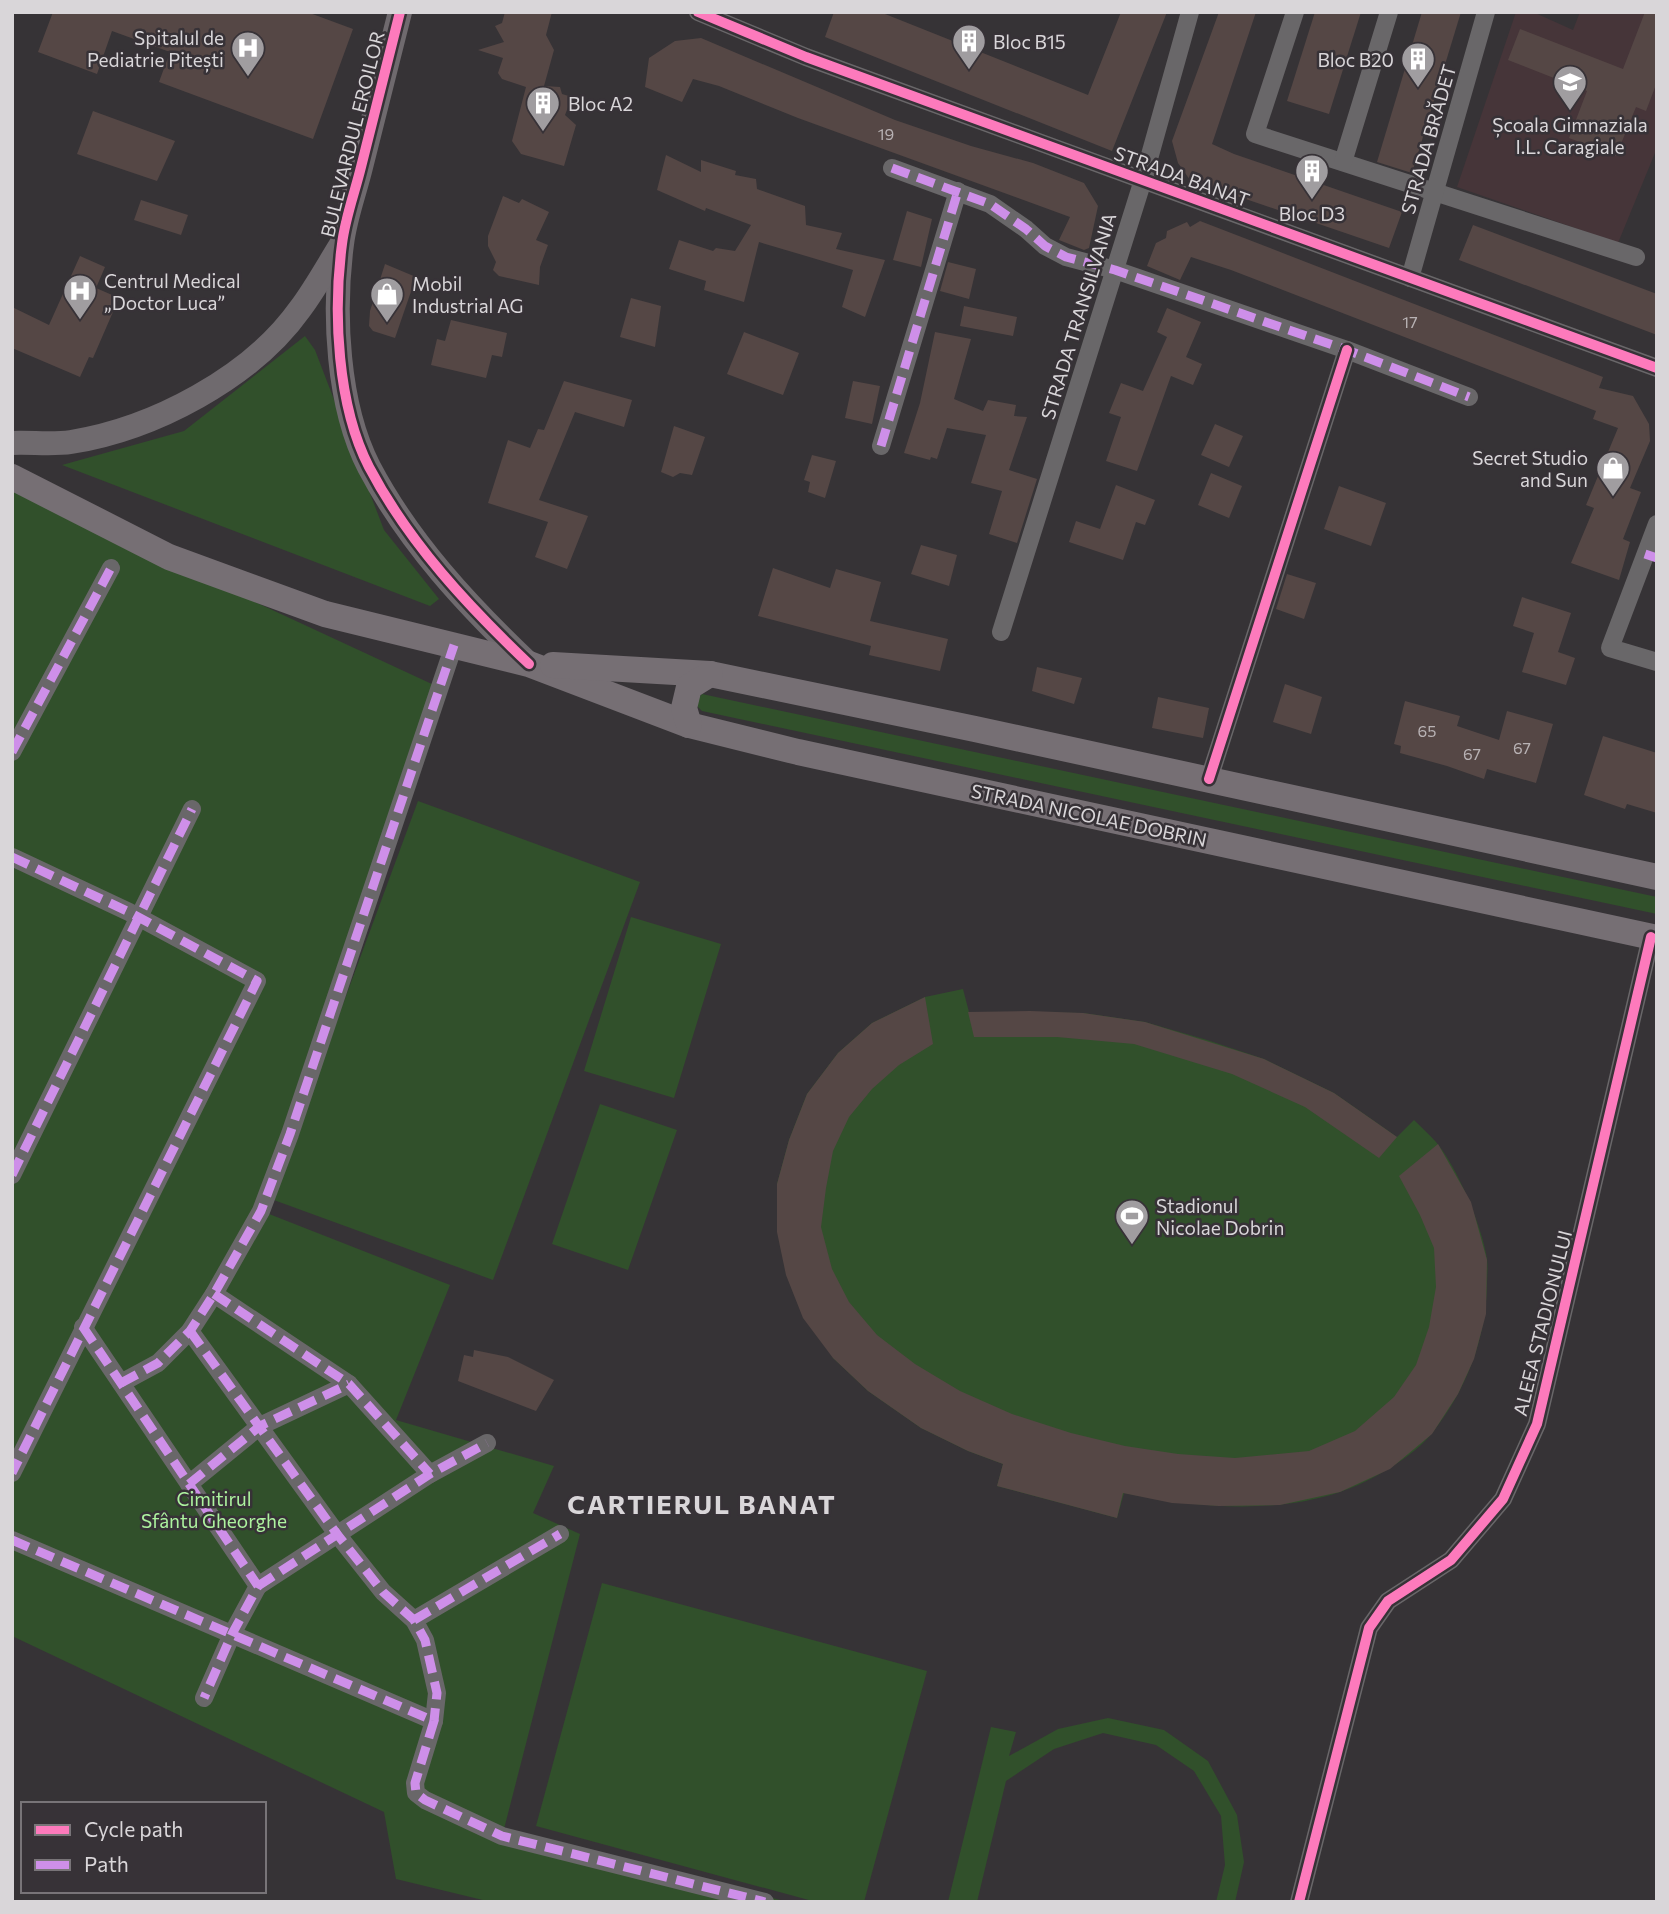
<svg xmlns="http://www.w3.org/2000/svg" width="1669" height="1914" font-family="Commissioner,sans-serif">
	<rect width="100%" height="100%" fill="#363336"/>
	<!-- education -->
	<path fill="#463539" d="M1516,12h17l40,18 7,-18h77v136l-39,95 -161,-56z"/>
	<!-- green -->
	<g fill="#31502b">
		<path d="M305,336l10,14 69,180 55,69 -9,7 -368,-141 122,-34z"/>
		<path d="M12,489l422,196 -170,527 186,73 -54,135 158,46 -21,47 47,21 -76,295 284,73h-297l-95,-23 -12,-67 -372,-176z"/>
		<path d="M702,694l955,203v17l-955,-203 -4,-4 -2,-6z"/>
		<path d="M418,801l222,81 -147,398 -222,-81z"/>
		<path d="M631,917l90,27 -47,154 -90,-27z"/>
		<path d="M963,989l6,23 114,1 62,9 62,18 57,19 70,34 63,44 17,-17c7,7 15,14 22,22 21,25 46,84 51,117 1,8 0,18 0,26 -1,54 -21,105 -54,147 -18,24 -65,51 -93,60 -70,23 -145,15 -216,1l-7,25 -120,-32 6,-22 -35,-13 -47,-23 -53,-37 -35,-33 -56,-174 12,-44 18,-46 31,-41 34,-30 53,-26z"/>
		<path d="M600,1104l77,26 -49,140 -76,-26z"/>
		<path d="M602,1583l325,88 -63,231h-48l-280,-76z"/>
		<path d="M1108,1718l56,12 44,31 29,54 7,47 -9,40h-19l9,-37 -4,-49 -27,-45 -38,-26 -53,-12 -49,16 -48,32 -29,121h-29l43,-175 25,5 -7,24 49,-27z"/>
	</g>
	<!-- building -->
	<g fill="#554745">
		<path d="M53,12h254l46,17 -40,110 -154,-57 11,-30 -58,-21 -15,43 -59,-22z"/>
		<path d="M505,12h47l-6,23 8,15 -10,36 16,1 2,7 10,3 -7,18 11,10 -12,41 -43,-12 -9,-13 14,-54 -24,-8 -4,-6 5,-15 -25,-8 26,-8 -9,-16 7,-3z"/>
		<path d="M834,12h46l208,83 33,-83h46l-55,139 -287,-114z"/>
		<path d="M1219,12h37l-44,132 22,10 168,58 -13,36 -199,-68 -12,-17 -6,-22z"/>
		<path d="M1315,12h46l-32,102 -42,-13z"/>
		<path d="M1422,12h39l-49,161 -35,-11z"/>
		<path d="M1645,12h12v70l-11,29 -10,-4 -20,49 -47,-18 18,-47 -79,-31 12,-31 103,40z"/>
		<path d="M701,38l194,82 76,26 62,17 51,20 14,23 -9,42 -5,2 -25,-10 11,-23 -272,-99 -79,-32 -26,-7 -11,23 -37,-15 4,-29 26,-17z"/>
		<path d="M93,111l82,30 -18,40 -80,-27z"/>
		<path d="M666,155l35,17v-12l35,11 -1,4 21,4 1,10 48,17 1,19 36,8 -6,16 49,11 -20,57 -23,-10 11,-37 -94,-28 -15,60 -40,-12 2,-9 -37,-12 10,-29 34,11 3,-3 19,3 16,-26 -45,-17 -1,3 -48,-21z"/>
		<path d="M503,196l16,7 3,-4 27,13 -13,28 12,5 -8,22 -1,18 -40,-9 -6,-6 3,-8 -8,-16v-10z"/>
		<path d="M141,200l47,15 -7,20 -47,-15z"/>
		<path d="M907,211l25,8 -11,48 -28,-7z"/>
		<path d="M1200,221l403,156 -4,11 34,8 16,28 1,17 -20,47 11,4 -18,47 7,3 -11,38 -48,-17 23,-55 -8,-3 32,-77 -25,-9 3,-8 -365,-141 -40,-13 -11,23 -33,-14 9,-23 10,-5 1,-7 20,-9 3,5z"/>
		<path d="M1473,225l184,69v41l-198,-75z"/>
		<path d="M80,256l25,11 -9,21 23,10 -26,60 -4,-1 -9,20 -68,-29v-41l37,18z"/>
		<path d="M948,262l28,7 -7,30 -29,-8z"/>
		<path d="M385,264l31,13 -21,61 -22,-7 -4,-5 1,-15z"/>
		<path d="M631,298l30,8 -6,41 -35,-10z"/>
		<path d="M964,306l53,11 -4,19 -53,-10z"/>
		<path d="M1167,308l34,14 -15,35 16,7 -9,21 -22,-9 -34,95 -31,-10 15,-44 -12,-4 12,-30 22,8 24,-54 -10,-5z"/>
		<path d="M451,320l56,13 -5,24 -10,-2 -6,23 -55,-13 6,-26 8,2z"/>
		<path d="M744,332l55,21 -16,42 -56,-21z"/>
		<path d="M935,332l36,7 -17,60 29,12 5,-11 28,5 -2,11 13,1 -18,53 28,9 -20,64 -28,-9 13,-43 -31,-8 15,-48 -39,-7 -10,31 -6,-2 -1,3 -26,-7 16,-50z"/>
		<path d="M564,381l68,19 -8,27 -49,-15 -36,88 49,16 -21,53 -32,-12 13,-35 -60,-19 20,-63 22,8 8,-19 6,1z"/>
		<path d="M853,381l27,5 -8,38 -27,-6z"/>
		<path d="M1215,424l28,12 -14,31 -28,-12z"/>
		<path d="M674,426l31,11 -13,38 -12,-2 -7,4 -12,-5z"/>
		<path d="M812,455l24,6 -11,37 -17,-6 2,-10 -6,-2z"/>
		<path d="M1211,473l31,13 -13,32 -31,-13z"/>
		<path d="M1116,485l39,15 -10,25 -9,-3 -13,38 -54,-18 7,-21 24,8z"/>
		<path d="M1339,486l47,17 -15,43 -47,-17z"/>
		<path d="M921,545l36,10 -8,31 -38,-12z"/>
		<path d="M773,568l57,20 6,-19 45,13 -11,39 78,18 -8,32 -71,-16 2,-9 -113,-30z"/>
		<path d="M1287,574l29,9 -12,36 -28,-10z"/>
		<path d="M1522,597l49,16 -13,39 17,6 -9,27 -44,-13 12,-39 -21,-7z"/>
		<path d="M1037,667l45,11 -8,26 -42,-13z"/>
		<path d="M1285,684l37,13 -11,37 -38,-12z"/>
		<path d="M1158,697l51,11 -6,30 -51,-10z"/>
		<path d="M1405,701l55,15 -3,10 42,14 8,-29 46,13 -17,59 -49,-14 -3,10 -37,-13 -47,-13 1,-7 -7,-2z"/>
		<path d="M1603,736l54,17v60l-30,-9 -2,5 -41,-14z"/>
		<path d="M925,997l8,47 -34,21 -27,24 -23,28 -16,34 -7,37 -5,39 11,42 17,33 28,33 38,29 45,27 52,23 59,19 54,13 53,8 57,4 74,-7 46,-20 39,-34 22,-32 13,-38 7,-40 -2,-39 -14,-33 -21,-39 39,-32 33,58 16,58 -1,54 -12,45 -16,35 -26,40 -42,35 -50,23 -60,13 -61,1 -47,-3 -49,-10 -6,25 -120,-32 6,-22 -35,-13 -47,-23 -53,-37 -35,-33 -30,-40 -17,-43 -9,-43v-48l12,-44 18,-46 31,-41 34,-30z"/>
		<path d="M1030,1011l53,2 62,9 119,37 70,34 63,44 -18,21 -74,-51 -73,-33 -98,-30 -77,-7h-83l-6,-25z"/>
		<path d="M474,1350l34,7 46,23 -18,31 -78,-30 6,-26 9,2z"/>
	</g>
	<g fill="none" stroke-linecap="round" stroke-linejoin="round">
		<!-- street -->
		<g stroke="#696769" stroke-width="18">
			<path d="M698,12l108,45 851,311"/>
			<path d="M1295,12l-40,122 381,123"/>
			<path d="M1343,162l46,-150"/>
			<path d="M892,168l98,36 36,25 19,17 21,11 49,13 232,80 122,47"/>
			<path d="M1410,278l76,-266"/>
			<path d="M881,446l77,-255"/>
			<path d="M1657,524l-47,124 47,14"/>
			<path d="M1001,632l142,-452 47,-168"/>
			<path d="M12,752l99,-184"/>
			<path d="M1209,779l138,-429"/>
			<path d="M12,857l117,55 128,69 -245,492"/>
			<path d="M12,1175l180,-366"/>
			<path d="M214,1294l135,90 81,90"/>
			<path d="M83,1327l175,259 -26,48 -28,64"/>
			<path d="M190,1331l147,203 46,58 31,28 11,20 12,53 -3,28"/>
			<path d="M121,1383l37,-20 32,-32 24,-37 47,-83 29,-77 164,-489"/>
			<path d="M189,1484l71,-58 89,-42"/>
			<path d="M12,1540l422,181 -19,62 1,10 9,7 77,36 263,66"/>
			<path d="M258,1586l172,-112 57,-31"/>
			<path d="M414,1620l146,-86"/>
			<path d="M1299,1902l70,-274 19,-27 63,-41 52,-61 34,-75 114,-487"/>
		</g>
		<!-- secondary -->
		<g stroke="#6f6a6e" stroke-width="24">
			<path d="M400,12c-13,52 -26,103 -39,155 -6,25 -16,51 -19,77 -9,68 -5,161 27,223 40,76 99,139 160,197"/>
			<path d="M12,443c19,-1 40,2 59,-1 82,-13 180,-64 229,-133 15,-20 27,-42 40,-63"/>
		</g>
		<!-- primary -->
		<g stroke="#766f74" stroke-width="26">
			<path d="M12,477l157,80 156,57 204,50 160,61 109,27 859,186"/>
			<path d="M553,665l157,9 265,55 682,148"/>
			<path d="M689,725l-5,-17 5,-21 21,-13"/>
		</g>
		<!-- quiet -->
		<g stroke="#ce8fe9" stroke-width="9" stroke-dasharray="18 9" stroke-linecap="butt">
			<path d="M892,168l98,36 36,25 19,17 21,11 49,13 232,80 122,47"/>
			<path d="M881,446l77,-255"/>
			<path d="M1645,554l12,4"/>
			<path d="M12,752l99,-184"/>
			<path d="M12,857l117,55 128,69 -245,492"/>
			<path d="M12,1175l180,-366"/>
			<path d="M214,1294l135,90 81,90"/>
			<path d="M83,1327l175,259 -26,48 -28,64"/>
			<path d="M190,1331l147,203 46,58 31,28 11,20 12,53 -3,28"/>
			<path d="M121,1383l37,-20 32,-32 24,-37 47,-83 29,-77 164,-489"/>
			<path d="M189,1484l71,-58 89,-42"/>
			<path d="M12,1540l422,181 -19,62 1,10 9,7 77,36 263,66"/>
			<path d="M258,1586l172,-112 57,-31"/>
			<path d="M414,1620l146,-86"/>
		</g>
		<!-- cycleway casing -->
		<g stroke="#373237" stroke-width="15">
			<g id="cycleway">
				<path d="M400,12c-13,52 -26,103 -39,155 -6,25 -16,51 -19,77 -9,68 -5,161 27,223 40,76 99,139 160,197"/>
				<path d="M698,12l108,45 851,311"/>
				<path d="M1209,779l138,-429"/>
				<path d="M1299,1902l70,-274 19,-27 63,-41 52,-61 34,-75 114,-487"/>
			</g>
		</g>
		<!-- cycleway -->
		<use href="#cycleway" stroke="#fd7abc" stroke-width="10"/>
	</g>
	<!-- icons -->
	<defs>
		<g id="building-pin" transform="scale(1.75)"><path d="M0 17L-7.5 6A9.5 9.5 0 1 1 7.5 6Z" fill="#a09da0" stroke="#373237"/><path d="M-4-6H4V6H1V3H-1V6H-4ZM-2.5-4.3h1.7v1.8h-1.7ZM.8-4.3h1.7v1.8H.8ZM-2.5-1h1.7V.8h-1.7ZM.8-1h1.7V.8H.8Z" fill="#fff"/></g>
		<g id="hospital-pin" transform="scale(1.75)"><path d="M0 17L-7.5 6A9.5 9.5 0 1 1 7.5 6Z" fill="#a09da0" stroke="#373237"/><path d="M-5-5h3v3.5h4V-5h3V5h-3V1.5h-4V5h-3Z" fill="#fff"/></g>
		<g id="school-pin" transform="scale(1.75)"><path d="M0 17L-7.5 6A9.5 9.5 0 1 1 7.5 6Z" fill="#a09da0" stroke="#373237"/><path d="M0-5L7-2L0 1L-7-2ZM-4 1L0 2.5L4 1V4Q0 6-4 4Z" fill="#fff"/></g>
		<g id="shop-pin" transform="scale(1.75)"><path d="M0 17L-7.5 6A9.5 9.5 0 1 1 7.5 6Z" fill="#a09da0" stroke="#373237"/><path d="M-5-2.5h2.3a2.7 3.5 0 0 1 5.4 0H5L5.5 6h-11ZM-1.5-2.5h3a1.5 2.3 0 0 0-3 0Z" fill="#fff"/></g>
		<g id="stadium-pin" transform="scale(1.75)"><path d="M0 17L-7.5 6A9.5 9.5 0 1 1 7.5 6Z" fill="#a09da0" stroke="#373237"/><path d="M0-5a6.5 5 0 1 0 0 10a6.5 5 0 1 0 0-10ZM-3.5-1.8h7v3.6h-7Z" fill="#fff"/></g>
	</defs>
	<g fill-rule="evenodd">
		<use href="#building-pin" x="969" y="41"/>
		<use href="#hospital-pin" x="248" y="48"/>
		<use href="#building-pin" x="1418" y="59"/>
		<use href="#school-pin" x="1570" y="82"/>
		<use href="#building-pin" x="543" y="103"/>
		<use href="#building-pin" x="1312" y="171"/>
		<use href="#hospital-pin" x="80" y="291"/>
		<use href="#shop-pin" x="387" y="294"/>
		<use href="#shop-pin" x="1613" y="468"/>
		<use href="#stadium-pin" x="1132" y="1216"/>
	</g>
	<g text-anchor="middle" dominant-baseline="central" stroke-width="5" stroke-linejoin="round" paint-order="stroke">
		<!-- number labels -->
		<g font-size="16" fill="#b8b2b4">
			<text x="886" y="133">19</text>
			<text x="1410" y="321">17</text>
			<text x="1427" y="730">65</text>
			<text x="1522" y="747">67</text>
			<text x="1472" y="753">67</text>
		</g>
		<!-- poi labels -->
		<g font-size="19" fill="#d9d6d9" stroke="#373237" text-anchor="start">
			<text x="224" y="37" text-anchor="end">Spitalul de<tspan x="224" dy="22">Pediatrie Pitești</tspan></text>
			<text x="993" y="41">Bloc B15</text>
			<text x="1394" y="59" text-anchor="end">Bloc B20</text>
			<text x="568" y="103">Bloc A2</text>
			<text x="1570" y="124" text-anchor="middle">Școala Gimnaziala<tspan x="1570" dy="22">I.L. Caragiale</tspan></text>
			<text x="1312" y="213" text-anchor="middle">Bloc D3</text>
			<text x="104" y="280">Centrul Medical<tspan x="104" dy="22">„Doctor Luca”</tspan></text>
			<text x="412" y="283">Mobil<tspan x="412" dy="22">Industrial AG</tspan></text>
			<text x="1588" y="457" text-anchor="end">Secret Studio<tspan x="1588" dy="22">and Sun</tspan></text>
			<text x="1156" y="1205">Stadionul<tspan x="1156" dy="22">Nicolae Dobrin</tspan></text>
		</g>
		<!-- street labels -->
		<g font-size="19" fill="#d9d6d9" stroke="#373237">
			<text transform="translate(352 134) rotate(-76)">BULEVARDUL EROILOR</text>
			<text transform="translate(1428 139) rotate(-74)">STRADA BRĂDET</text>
			<text transform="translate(1182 176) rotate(20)">STRADA BANAT</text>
			<text transform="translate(1078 316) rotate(-73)">STRADA TRANSILVANIA</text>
			<text transform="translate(1089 815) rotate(12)">STRADA NICOLAE DOBRIN</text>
			<text transform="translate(1542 1323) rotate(-76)">ALEEA STADIONULUI</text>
		</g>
		<!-- park labels -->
		<g font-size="19" fill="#adf39f" stroke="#373237">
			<text x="214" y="1498">Cimitirul<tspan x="214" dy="22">Sfântu Gheorghe</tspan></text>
		</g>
		<!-- district labels -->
		<g font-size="26" font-weight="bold" letter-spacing="2" fill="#d9d6d9" stroke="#373237">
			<text x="702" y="1503">CARTIERUL BANAT</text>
		</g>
	</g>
	<!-- border -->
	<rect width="1669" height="1914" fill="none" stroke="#d9d6d9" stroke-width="28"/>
	<!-- legend -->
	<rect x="21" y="1802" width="245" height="91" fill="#373237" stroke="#787478" stroke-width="2"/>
	<rect x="35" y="1825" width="35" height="10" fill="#fd7abc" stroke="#787478" stroke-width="2"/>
	<text x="84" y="1837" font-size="21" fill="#d9d6d9">Cycle path</text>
	<rect x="35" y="1860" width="35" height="10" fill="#ce8fe9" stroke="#787478" stroke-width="2"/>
	<text x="84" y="1872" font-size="21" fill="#d9d6d9">Path</text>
</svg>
